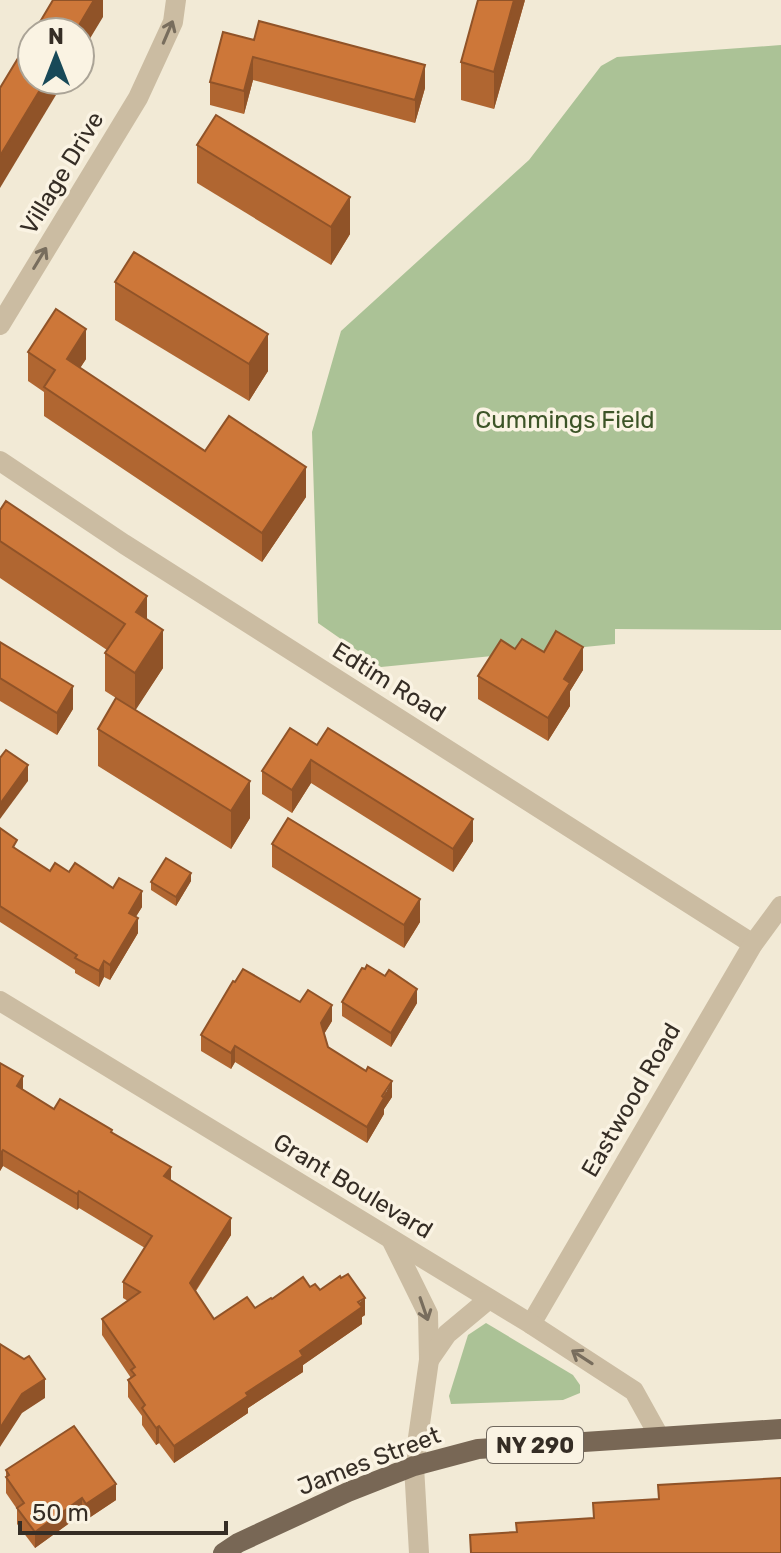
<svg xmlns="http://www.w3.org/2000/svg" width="781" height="1553" font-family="Rubik,sans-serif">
	<rect width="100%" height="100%" fill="#f2ead6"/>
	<!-- green -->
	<g fill="#abc296">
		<path d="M781,45v585l-166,-1v15l-234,23 -63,-44 -6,-191 29,-101 188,-171 72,-94 16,-9z"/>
		<path d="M486,1323l87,52 7,10v8l-17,7 -112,4 -2,-8 19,-61z"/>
	</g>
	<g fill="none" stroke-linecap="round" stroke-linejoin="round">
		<!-- minor -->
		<g stroke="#cbbca2" stroke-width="20">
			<path d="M0,325l138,-227 35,-76 3,-22"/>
			<path d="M0,461l124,83 629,400"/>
			<path d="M531,1324l222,-380 28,-38"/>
		</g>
		<!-- tertiary -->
		<g stroke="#cbbca2" stroke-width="20">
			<path d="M0,1001l531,323 103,67 25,45"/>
			<path d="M391,1239l37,75 1,46 -15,106 5,87"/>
			<path d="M429,1360l18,-26 42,-35"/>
		</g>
		<!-- primary -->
		<path stroke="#786755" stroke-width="20" d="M223,1553l15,-10 110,-51 28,-11 38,-15 64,-17 303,-20"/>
	</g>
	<!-- wall -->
	<g fill="#b06631">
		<path d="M525,0l-31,109 -33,-9v-38z"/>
		<path d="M254,40l171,48 -10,35 -162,-43 -9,34 -34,-9v-23z"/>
		<path d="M197,145l153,89 -19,31 -134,-82z"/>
		<path d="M115,282l153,89 -19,30 -134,-81z"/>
		<path d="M28,352l58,7 -6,9 125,83 101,46 -44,65 -218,-146v-24l-16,-11z"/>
		<path d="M0,510l147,110 16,48 -28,42 115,108 -19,31 -133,-83v-37l18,-31 -11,-7v-38l2,-3 -107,-72z"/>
		<path d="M0,642l73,67 -16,26 -57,-34z"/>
		<path d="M515,649l29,3 39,18 -13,21v15l-22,35 -70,-42v-23z"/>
		<path d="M290,728l183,113 -20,31 -142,-89 -19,30 -30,-19v-23z"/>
		<path d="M0,828l17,22 33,21 19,1 73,35 -6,9 2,17 -28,47 -6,-3 -5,10 -24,-14v-3l-75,-48z"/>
		<path d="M272,844l148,78 -16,26 -132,-81z"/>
		<path d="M191,881l-15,25 -25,-16v-8z"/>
		<path d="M342,1002l75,1 -26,44 -49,-31z"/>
		<path d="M332,1021l-8,13 4,13 64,50 -8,12v5l-17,29 -132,-81 -4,7 -30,-18v-16z"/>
		<path d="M0,1063l23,27 31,19 58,23 59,48 60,55 -35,56 18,28 41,-11 17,-9 38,-12 10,3 45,25 -3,2v7l-59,41v7l-55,36v5l-74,50 -15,-20 -3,2 -14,-20v-9l-14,-19v-17l3,-2 -29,-43v-16l26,-18 -5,-3v-16l22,-34 -66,-40 -2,2 -74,-44 -3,5z"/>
		<path d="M6,1470l110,30 -30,20 -4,-6 -47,34 -18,-24v-15l-11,-16z"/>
	</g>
	<!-- shaded-wall -->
	<g fill="#905328">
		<path d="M94,0h9v17l-23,38v-23h-5z"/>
		<path d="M514,0h11l-31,109v-37z"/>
		<path d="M253,57v23l-9,34v-23z"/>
		<path d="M425,65v23l-10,35v-23z"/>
		<path d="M46,80h19l-65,108v-32z"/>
		<path d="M350,197v37l-19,31v-38z"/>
		<path d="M86,329v30l-19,29v-29z"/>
		<path d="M268,334v37l-19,30v-37z"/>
		<path d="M306,467v30l-44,65v-29z"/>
		<path d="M147,596v37l-11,-21z"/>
		<path d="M163,630v38l-28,43v-38z"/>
		<path d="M583,647v23l-13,21v15l-22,35v-23l16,-39z"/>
		<path d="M73,686v23l-16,26v-22z"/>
		<path d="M311,760v23l-19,30v-23z"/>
		<path d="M28,765v16l-28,38v-15z"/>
		<path d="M250,781v37l-19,31v-38z"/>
		<path d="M473,819v22l-20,31v-23z"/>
		<path d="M191,873v8l-15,25v-9z"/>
		<path d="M142,891v16l-13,21v-15z"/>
		<path d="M420,899v23l-16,26v-23z"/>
		<path d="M138,918v15l-28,47v-15z"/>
		<path d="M104,961v16l-5,10v-16z"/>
		<path d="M417,989v14l-26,44v-14z"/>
		<path d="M332,1005v16l-11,18v-16z"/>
		<path d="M235,1046v16l-4,7v-16z"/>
		<path d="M23,1076v17l-6,-7z"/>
		<path d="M392,1081v16l-8,12v5l-17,29v-16z"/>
		<path d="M3,1150v16l-3,5v-17z"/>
		<path d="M171,1167v16l-7,-7z"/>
		<path d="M79,1191v17l-2,2v-16z"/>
		<path d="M231,1218v17l-41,64v-16z"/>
		<path d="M365,1298v17l-3,2v7l-59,41v7l-55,36v5l-74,50v-17l126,-95z"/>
		<path d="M45,1379v19l-23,15 -22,34v-19l22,-34z"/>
		<path d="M159,1426v17l-3,2v-17z"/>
		<path d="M116,1484v16l-30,20v-16z"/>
		<path d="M82,1498v16l-47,34v-16z"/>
	</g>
	<!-- building -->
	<g fill="#cd7739" stroke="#905328" stroke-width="2">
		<path d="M53,0h41l-19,32h-41z"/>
		<path d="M478,0h36l-20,72 -33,-10z"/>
		<path d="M259,21l166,44 -10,35 -162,-43 -9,34 -34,-9 13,-50 31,8z"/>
		<path d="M32,35v45h14l-46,76v-68z"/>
		<path d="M216,115l134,82 -19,30 -134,-82z"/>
		<path d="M134,252l134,82 -19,30 -134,-82z"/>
		<path d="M56,309l30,20 -19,30 138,92 24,-35 77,51 -44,66 -218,-146 11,-17 -27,-18z"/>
		<path d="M6,501l141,95 -11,16 27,18 -28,43 -30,-20 20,-29 -125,-83v-31z"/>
		<path d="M556,631l27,16 -19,32 6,4 -22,35 -70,-42 23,-36 14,9 7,-10 22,13z"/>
		<path d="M0,642l73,44 -16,27 -57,-35z"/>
		<path d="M116,698l134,83 -19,30 -133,-82z"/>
		<path d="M290,728l27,17 11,-17 145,91 -20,30 -142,-89 -19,30 -30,-19z"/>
		<path d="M6,750l22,15 -28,39v-46z"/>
		<path d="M288,818l132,81 -16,26 -132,-81z"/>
		<path d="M0,828l17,12 -4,7 37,24 5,-8 14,9 6,-9 38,25 6,-10 23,13 -13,22 9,5 -28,47 -6,-4 -5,10 -24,-13 2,-3 -77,-49z"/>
		<path d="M166,858l25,15 -15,24 -25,-15z"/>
		<path d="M367,965l18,11 4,-6 28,19 -26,44 -49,-31 20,-34 3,1z"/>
		<path d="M243,969l57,33 8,-12 24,15 -11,18 7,24 38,24 2,-4 24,14 -10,15 2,2 -17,29 -132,-81 -4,7 -30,-18 32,-54 2,1z"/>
		<path d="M0,1063l23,13 -6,10 37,23 6,-10 52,31 -1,2 60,35 -7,9 67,42 -41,65 24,36 33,-22 8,11 16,-10 1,1 31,-22 7,10 5,-3 5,6 20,-14 1,2 7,-4 17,24 -7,4 4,5 -62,44 3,5 -57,37 2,3 -74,50 -15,-20 -3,2 -14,-20 3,-3 -17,-25 7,-5 -4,-5 4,-3 -33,-48 38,-27 -17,-10 29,-46 -73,-45 -2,3 -74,-44 -3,4z"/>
		<path d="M0,1344l24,15 5,-3 16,23 -23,15 -22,34z"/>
		<path d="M74,1426l42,58 -30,20 -4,-6 -47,34 -18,-24 7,-5 -18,-26 3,-2 -3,-5z"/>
		<path d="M781,1478v75h-310l-1,-18 47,-3 -1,-9 78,-5 -1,-15 66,-4 -1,-14z"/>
	</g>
	<!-- one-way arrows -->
	<defs><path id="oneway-shaft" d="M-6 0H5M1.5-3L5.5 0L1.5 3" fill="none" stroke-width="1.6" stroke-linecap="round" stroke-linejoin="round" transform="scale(2)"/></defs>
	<g stroke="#786d5d">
		<use href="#oneway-shaft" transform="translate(168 32) rotate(-67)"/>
		<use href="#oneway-shaft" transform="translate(40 258) rotate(-59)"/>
		<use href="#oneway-shaft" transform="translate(424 1309) rotate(71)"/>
		<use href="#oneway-shaft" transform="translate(582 1357) rotate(-147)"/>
	</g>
	<g text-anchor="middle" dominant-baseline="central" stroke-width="7" stroke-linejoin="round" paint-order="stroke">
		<!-- shield labels -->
		<rect fill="#faf3e3" stroke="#70685e" stroke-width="2" x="487" y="1427" width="96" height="36" rx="6"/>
		<g font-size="22" font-weight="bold" fill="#352d25">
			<text x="535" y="1445">NY 290</text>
		</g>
		<!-- street labels -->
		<g font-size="24" fill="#352d25" stroke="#faf3e3">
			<text transform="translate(62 173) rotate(-59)">Village Drive</text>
			<text transform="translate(389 682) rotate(32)">Edtim Road</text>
			<text transform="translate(631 1100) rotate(-60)">Eastwood Road</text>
			<text transform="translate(353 1186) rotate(31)">Grant Boulevard</text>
			<text transform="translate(369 1461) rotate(-21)">James Street</text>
		</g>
		<!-- park labels -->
		<g font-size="24" fill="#3c5427" stroke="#faf3e3">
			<text x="565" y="420">Cummings Field</text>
		</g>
	</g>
	<!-- north arrow -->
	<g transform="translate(56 56)"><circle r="38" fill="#faf3e3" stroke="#aba497" stroke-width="2"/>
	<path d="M0-6L14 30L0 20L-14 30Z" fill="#184958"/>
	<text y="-12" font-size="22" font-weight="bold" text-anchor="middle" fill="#352d25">N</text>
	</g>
	<!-- scale -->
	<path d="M20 1521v12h206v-12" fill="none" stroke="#352d25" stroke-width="4"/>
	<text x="32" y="1521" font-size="24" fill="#352d25" stroke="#faf3e3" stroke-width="6" paint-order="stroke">50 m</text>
</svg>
